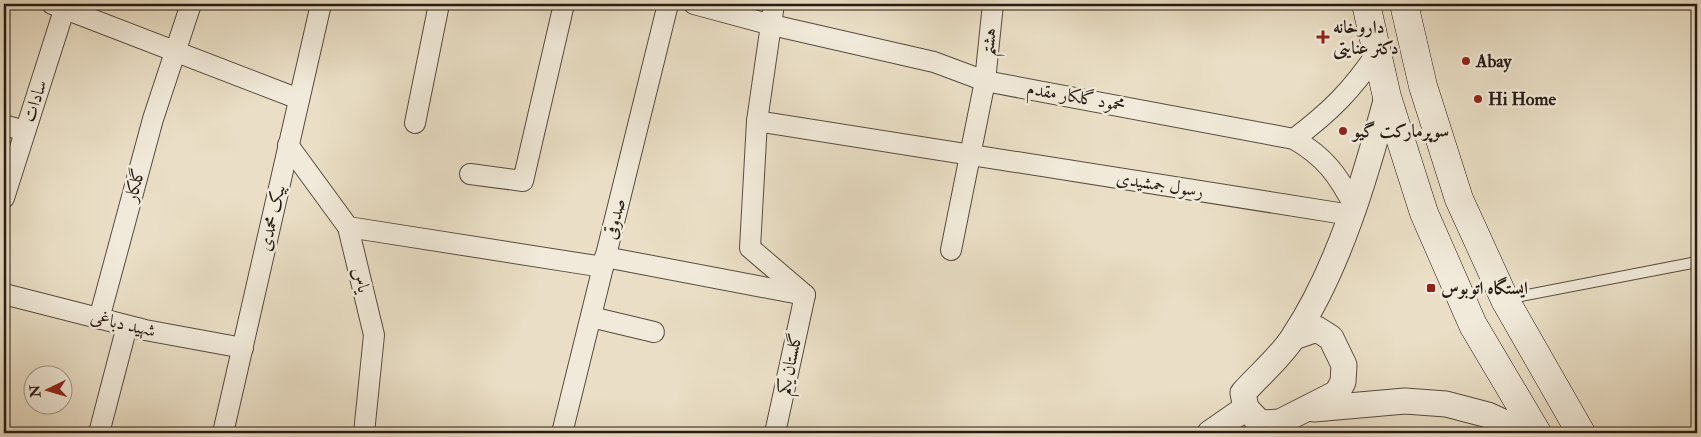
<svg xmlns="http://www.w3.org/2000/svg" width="1701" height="437" font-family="'IM FELL Double Pica',Amiri,serif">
	<rect width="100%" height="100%" fill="#eadfc6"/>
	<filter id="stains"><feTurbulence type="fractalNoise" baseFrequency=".004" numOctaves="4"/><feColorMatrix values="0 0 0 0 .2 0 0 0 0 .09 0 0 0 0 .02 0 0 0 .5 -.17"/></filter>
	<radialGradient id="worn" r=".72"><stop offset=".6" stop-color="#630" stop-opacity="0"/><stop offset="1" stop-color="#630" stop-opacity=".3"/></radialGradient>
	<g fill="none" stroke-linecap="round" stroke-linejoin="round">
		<!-- service casing -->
		<g stroke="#574c40" stroke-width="12">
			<path id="service" d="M1506,299l191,-37"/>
		</g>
		<!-- minor casing -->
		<g stroke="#574c40" stroke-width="22">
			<g id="minor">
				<path d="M52,4l247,95"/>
				<path d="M694,4l78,21 162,37 51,19 309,58c31,18 44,36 60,67"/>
				<path d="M774,4l-17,117 594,94"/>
				<path d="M757,121l-7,127 54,46"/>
				<path d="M415,123l24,-119"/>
				<path d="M4,125l21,6"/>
				<path d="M1294,139c37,-28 57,-48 83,-86"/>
				<path d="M288,145l60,82 26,108 -10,98"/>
				<path d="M470,174l53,7 41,-177"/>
				<path d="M4,198l62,-194"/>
				<path d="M348,227l255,40"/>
				<path d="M951,250l34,-169 8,-77"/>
				<path d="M605,257l200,38"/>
				<path d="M4,294l141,36 98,18"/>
				<path d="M591,317l63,15"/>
				<path d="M99,319l54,-200 38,-115"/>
				<path d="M99,433l28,-107"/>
				<path d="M223,433l98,-429"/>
				<path d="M562,433l106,-429"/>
				<path d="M775,433l30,-138"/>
			</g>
		</g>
		<!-- tertiary casing -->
		<g stroke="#574c40" stroke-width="27">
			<g id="tertiary">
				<path d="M1294,337l23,-8 14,9 13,27 -1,17 -6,11 -57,29 -20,1 -14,-15 -3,-15c17,-19 38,-36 51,-57 45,-68 72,-161 93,-239"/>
				<path d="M1314,409l91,-8 41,3 42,11 39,18"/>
				<path d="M1210,433l36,-25"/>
			</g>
		</g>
		<!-- secondary casing -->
		<g stroke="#261b13" stroke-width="29">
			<g id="secondary">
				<path d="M1366,4l21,93 37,116 49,112 64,108"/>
				<path d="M1404,4l19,82 36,113 46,101 76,133"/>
			</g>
		</g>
		<!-- service -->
		<use href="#service" stroke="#f1eada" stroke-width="10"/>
		<!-- minor -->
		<use href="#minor" stroke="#f1eada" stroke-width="20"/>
		<!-- tertiary -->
		<use href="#tertiary" stroke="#f1eada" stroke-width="25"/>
		<!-- secondary -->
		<use href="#secondary" stroke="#f1eada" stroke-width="28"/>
	</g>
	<!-- markers -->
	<g fill="#8f2418" stroke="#f1eada" stroke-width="2">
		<path d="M1320.5 29.5h5v5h5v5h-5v5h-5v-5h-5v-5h5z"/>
		<circle cx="1466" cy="61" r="5"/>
		<circle cx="1478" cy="99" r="5"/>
		<circle cx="1343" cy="131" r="5"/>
		<rect x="1426" y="283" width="10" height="10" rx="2.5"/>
	</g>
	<g text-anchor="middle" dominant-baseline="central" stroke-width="5" stroke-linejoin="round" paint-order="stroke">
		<!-- poi labels -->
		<g font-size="18" font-weight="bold" fill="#261b13" stroke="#f1eada" text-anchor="start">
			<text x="1333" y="27">داروخانه<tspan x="1333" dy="21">دکتر عنایتی</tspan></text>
			<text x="1476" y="61">Abay</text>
			<text x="1488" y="99">Hi Home</text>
			<text x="1353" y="131">سوپرمارکت گیو</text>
			<text x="1441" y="288">ایستگاه اتوبوس</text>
		</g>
		<!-- street labels -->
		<g font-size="18" fill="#261b13" stroke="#f1eada">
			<text transform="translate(989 42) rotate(-84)">هشتم</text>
			<text transform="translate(1076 97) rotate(10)">محمود گلکار مقدم</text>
			<text transform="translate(35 101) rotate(-72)">سادات</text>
			<text transform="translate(135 185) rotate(-75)">گلکار</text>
			<text transform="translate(1160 185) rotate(9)">رسول جمشیدی</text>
			<text transform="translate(272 218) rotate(-77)">بیک محمدی</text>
			<text transform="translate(615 219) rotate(-76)">صدوقی</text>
			<text transform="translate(361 280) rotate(76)">یاس</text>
			<text transform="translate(123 324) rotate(13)">شهید دباغی</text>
			<text transform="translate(790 364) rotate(-78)">گلستان یکم</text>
		</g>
	</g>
	<!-- margin -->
	<rect width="1701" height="437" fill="none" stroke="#eadfc6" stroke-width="20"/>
	<rect x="5" y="5" width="1691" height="427" fill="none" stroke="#261b13" stroke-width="2.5"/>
	<rect x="10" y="10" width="1681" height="417" fill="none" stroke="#261b13"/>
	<!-- north arrow -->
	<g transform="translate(48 390) rotate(265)"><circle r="24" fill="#f1eada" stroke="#a0978a"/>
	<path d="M0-4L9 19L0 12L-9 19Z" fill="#8f2418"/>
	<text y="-8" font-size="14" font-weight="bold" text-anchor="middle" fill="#261b13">N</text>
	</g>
	<rect width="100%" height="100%" filter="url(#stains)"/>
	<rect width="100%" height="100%" fill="url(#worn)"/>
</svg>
